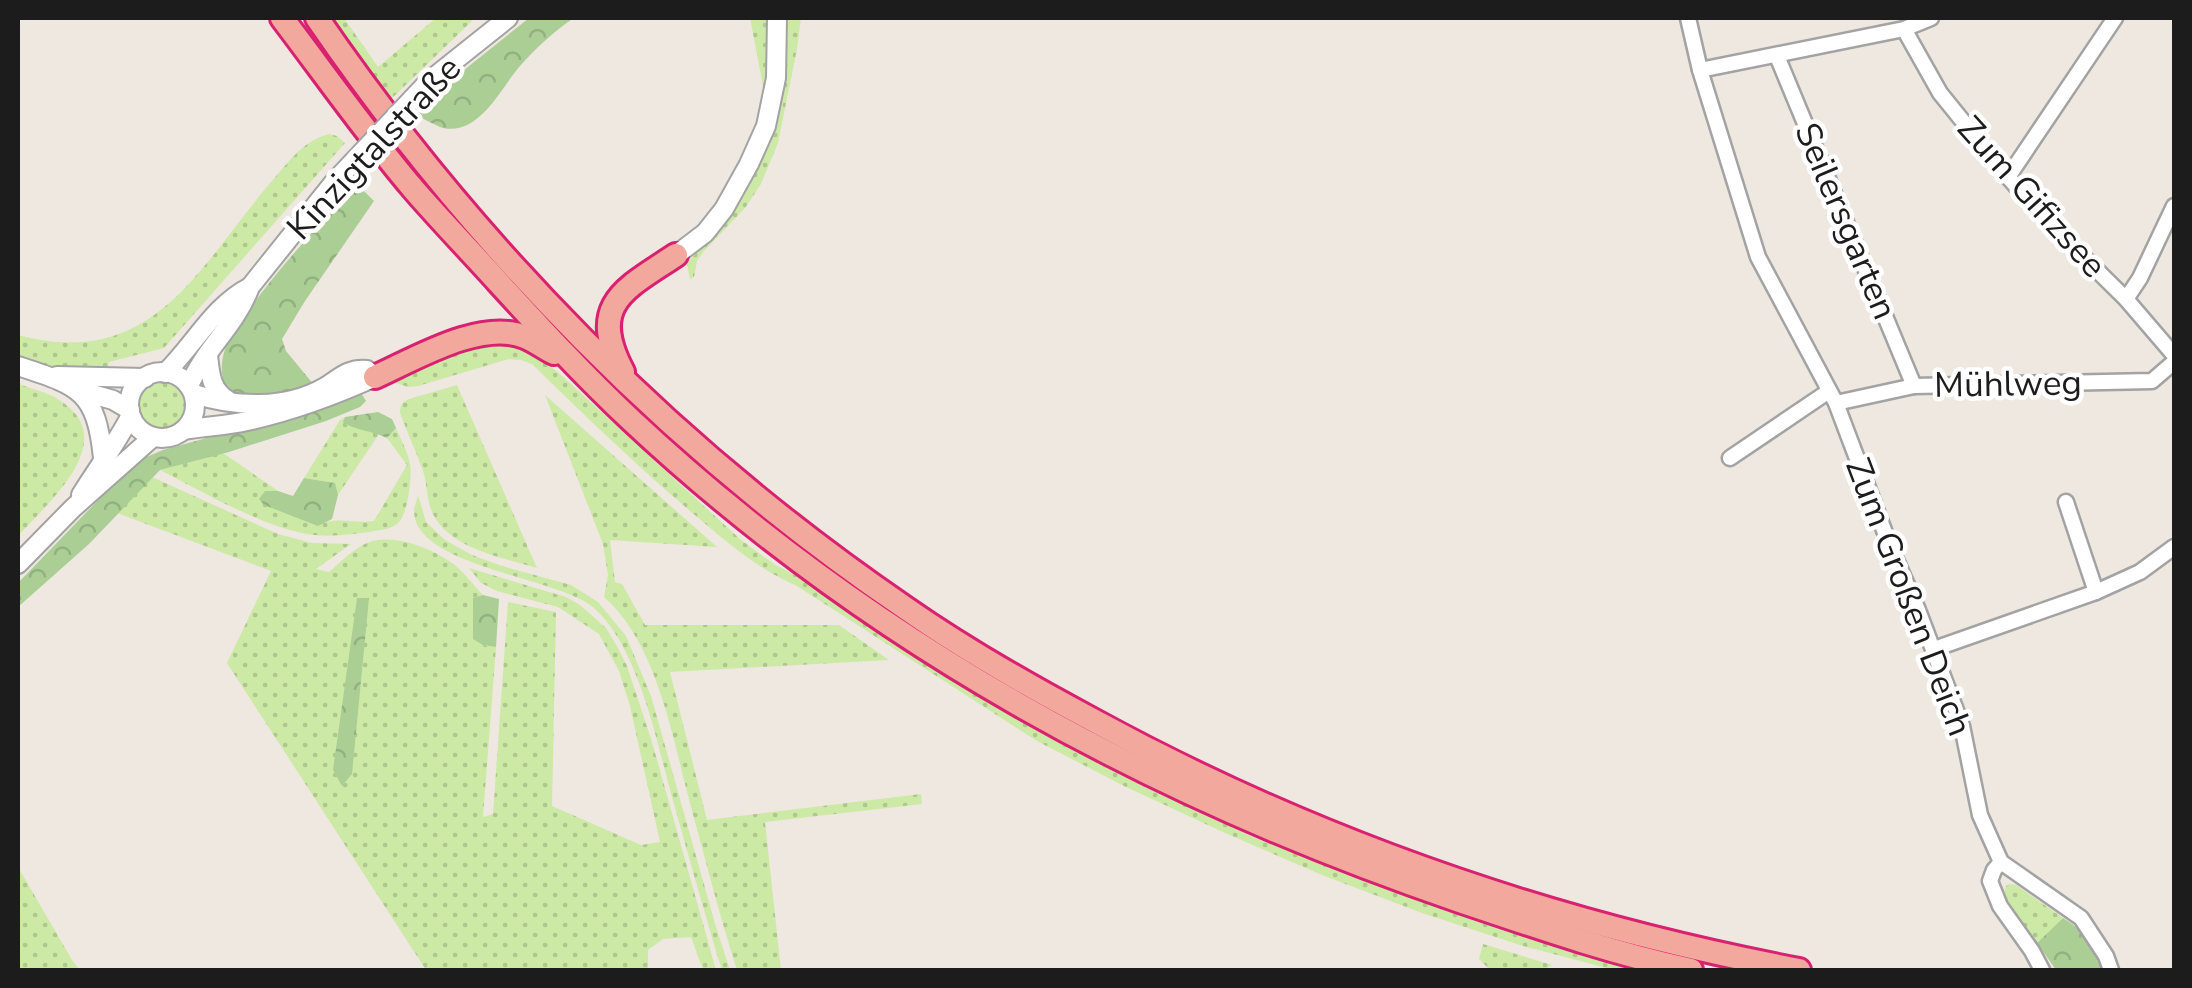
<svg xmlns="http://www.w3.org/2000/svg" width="2192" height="988" font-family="'Nunito Sans',sans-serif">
	<defs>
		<pattern id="grass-dots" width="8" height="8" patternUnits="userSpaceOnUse" patternTransform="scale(2.5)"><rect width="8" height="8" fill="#cde9a6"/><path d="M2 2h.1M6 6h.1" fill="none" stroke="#afc78e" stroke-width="1.8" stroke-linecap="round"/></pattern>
		<pattern id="forest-crowns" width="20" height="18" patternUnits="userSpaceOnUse" patternTransform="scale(2.5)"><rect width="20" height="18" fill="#abce95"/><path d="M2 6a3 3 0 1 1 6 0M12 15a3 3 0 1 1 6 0" fill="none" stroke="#93b080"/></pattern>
	</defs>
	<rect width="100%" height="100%" fill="#eee8e1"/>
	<!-- grass -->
	<g fill="url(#grass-dots)">
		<path d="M328,18h16l34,49 58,-49h39l-87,84z"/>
		<path d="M750,18h18c3,24 1,49 -4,73z"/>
		<path d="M787,18h14l-4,31 -19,94 -17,41 -16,24 -41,43 -7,10 -3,16 -4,2 -3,-15 2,-3c55,-57 76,-98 91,-175 5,-23 9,-45 7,-68z"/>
		<path d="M329,134l8,2 8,7 -181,205 -55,14 -2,12 -49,-5 -40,-11v-23c135,36 179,-66 253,-153 18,-20 31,-41 58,-48z"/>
		<path d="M476,340l46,3 38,31 181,166 33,24 28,15 85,59 121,73 82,45 160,80 142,55 93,33 163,46h-34l-91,-24 -101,-33 -100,-38 -97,-42 -101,-47 -87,-45 -240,-155c-38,-16 -69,-43 -101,-70 -57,-48 -111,-100 -164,-152l-11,-4 -12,-1 -91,27 -10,1 -15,-5 -1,-4z"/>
		<circle cx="162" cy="407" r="24"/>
		<path d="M18,384c9,3 20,6 30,10 81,38 6,103 -30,142z"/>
		<path d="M457,385l80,183c-33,-10 -85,-19 -103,-52 -8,-14 -6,-30 -11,-45 -7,-20 -16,-39 -23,-58 0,-8 2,-11 9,-14z"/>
		<path d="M545,395l172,152 -107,-7 5,42 7,2 23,41h194l50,35 -219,12 37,148 214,-26 1,10 -157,18 16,148h-44c-17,-53 -31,-108 -46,-163 -18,-66 -33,-163 -87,-210l4,-22 -5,-31z"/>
		<path d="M345,417l-1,4 3,4 32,9 -41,61 -4,-12 -30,-5 36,-58z"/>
		<path d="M396,428c5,12 12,24 14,36 2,13 -2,50 -12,59 -7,7 -20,7 -29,9 -17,2 -36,5 -54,3 -45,-4 -114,-44 -155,-65l63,-17 55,38h-13l53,34c20,-9 34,-1 56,-4l33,-56 -20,-27z"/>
		<path d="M152,477l126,57 34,9 39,1 -35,25 13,3c12,-10 24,-23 38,-29 25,-10 61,4 82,18 13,8 23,23 34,34l-10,4 10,46 13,2 -13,170 10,-3 15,-212 48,10 -4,194 89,39 19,-3 -30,-136 -11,-35 -20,-37 -41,-27 -61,-16 -16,-8 -12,-15 97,29 14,8 26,23 12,20 9,18 25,76 64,228h-13l-12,-33 -28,2 -15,11v20h-222l-199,-307 44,-92 -154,-58z"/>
		<path d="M418,495l8,27 19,18 27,15 33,12 66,18 27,17 28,34 25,60 65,231 14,43h-8l-4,-12c-15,-51 -30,-103 -44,-154 -17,-59 -34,-155 -80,-196 -35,-31 -181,-41 -180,-98 0,-2 4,-13 4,-15z"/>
		<path d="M18,867l54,93 8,10h-62z"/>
		<path d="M2009,884l7,1 47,33 -26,25 -34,-45 3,-12z"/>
		<path d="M1483,944l69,21 -8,5h-54l-11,-11z"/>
	</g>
	<!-- forest -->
	<g fill="url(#forest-crowns)">
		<path d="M529,18h45c-20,13 -38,30 -54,48 -18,20 -40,70 -77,62 -9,-3 -20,-10 -29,-14l25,-24z"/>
		<path d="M356,183l18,18 -69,100 -23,38 4,12 28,34 -7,4c-14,3 -48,13 -60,12 -30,-4 -30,-42 -17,-62 32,-55 84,-107 126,-156z"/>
		<path d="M360,391l6,10 -6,6 -34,14 -97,31 -69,18 -71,74 -71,63v-24l87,-90 39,-35 19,-8 157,-43z"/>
		<path d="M378,412l14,7 4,9 -9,10c-13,-7 -34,-8 -44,-16l2,-5z"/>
		<path d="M304,478l31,5 3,12 -6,24 -14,7 -54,-21 -5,-6 6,-8h13l15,5z"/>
		<path d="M483,595l16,4 -3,48 -13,-2 -10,-6v-41z"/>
		<path d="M357,598h12l-17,176 -10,12 -9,-16z"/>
		<path d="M2063,918c19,11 35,31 40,52h-47l-19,-27z"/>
	</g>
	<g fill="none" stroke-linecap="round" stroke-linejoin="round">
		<!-- minor casing -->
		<g stroke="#a3a3a3" stroke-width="19">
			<g id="minor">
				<path d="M1688,18l12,52 58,187 78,146 54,143 28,64 44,116 18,89 21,47 80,56 25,38 5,14"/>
				<path d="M1904,29l36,64 68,84 41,46 77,76 48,56"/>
				<path d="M1777,56l137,330"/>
				<path d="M1700,70l204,-41 27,-11"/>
				<path d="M2008,177l107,-159"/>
				<path d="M2126,299l14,-21 34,-72"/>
				<path d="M1836,403l78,-17 238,-5 22,-19"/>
				<path d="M1730,458l99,-67"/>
				<path d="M2066,502l30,90"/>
				<path d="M1934,649l162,-57 44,-20 34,-25"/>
				<path d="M2001,862l-7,8 -4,11 10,25 32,45 10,19"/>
			</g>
		</g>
		<!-- tertiary casing -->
		<g stroke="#a3a3a3" stroke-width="22">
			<g id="tertiary">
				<path d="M429,81l79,-63"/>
				<path d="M676,255l29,-22 19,-24 25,-45 17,-38 10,-48 1,-60"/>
				<path d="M208,355c2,19 3,36 21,46"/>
				<path d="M18,366c61,20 78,24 85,92"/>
				<circle cx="162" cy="405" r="33"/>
				<path d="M165,373c29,-28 49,-68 85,-86"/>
				<path d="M57,376l88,2"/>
				<path d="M189,386c15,-36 47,-61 61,-99l84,-105"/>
				<path d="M78,390l35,10 17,10"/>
				<path d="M194,394c41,13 91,16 131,-7 15,-9 23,-19 42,-17l8,7"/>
				<path d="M184,430c21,-4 42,-4 63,-9 45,-10 86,-25 128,-44"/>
				<path d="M81,495c16,-26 35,-51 49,-78l2,1"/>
				<path d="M18,564l55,-56 80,-71"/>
			</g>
		</g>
		<!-- trunk casing -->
		<g stroke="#d92171" stroke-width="28">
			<g id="trunk">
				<path d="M282,18c44,58 86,118 133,173 27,31 55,60 83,91 43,47 86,94 133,138 238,223 519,375 826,480 77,26 154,53 234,70"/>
				<path d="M317,18c157,229 357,432 587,589 60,42 123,78 187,112 221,121 461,204 708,251"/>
				<path d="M623,372c-36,-68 2,-83 53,-117"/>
				<path d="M375,377c40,-18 106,-58 150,-40 10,4 19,11 29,16"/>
			</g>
		</g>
		<!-- minor -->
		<use href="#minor" stroke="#fff" stroke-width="14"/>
		<!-- tertiary -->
		<use href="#tertiary" stroke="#fff" stroke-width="18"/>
		<!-- trunk -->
		<use href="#trunk" stroke="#f2a89c" stroke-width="22"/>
		<!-- tertiary-bridge casing -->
		<g stroke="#a3a3a3" stroke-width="22" stroke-linecap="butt">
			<path id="tertiary-bridge" d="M334,182l95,-101"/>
		</g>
		<!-- tertiary-bridge -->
		<use href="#tertiary-bridge" stroke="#fff" stroke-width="18"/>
	</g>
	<g text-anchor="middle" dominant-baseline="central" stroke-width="9" stroke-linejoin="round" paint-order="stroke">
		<!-- street labels -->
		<g font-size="35" fill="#1c1c1c" stroke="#fff">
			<text transform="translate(374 148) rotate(-47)">Kinzigtalstraße</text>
			<text transform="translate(2032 197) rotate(48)">Zum Gifizsee</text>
			<text transform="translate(1846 221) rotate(67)">Seilersgarten</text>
			<text transform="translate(2008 384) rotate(-1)">Mühlweg</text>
			<text transform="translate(1909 597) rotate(69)">Zum Großen Deich</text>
		</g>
	</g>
	<!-- border -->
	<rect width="2192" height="988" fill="none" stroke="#1c1c1c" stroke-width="40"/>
</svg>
